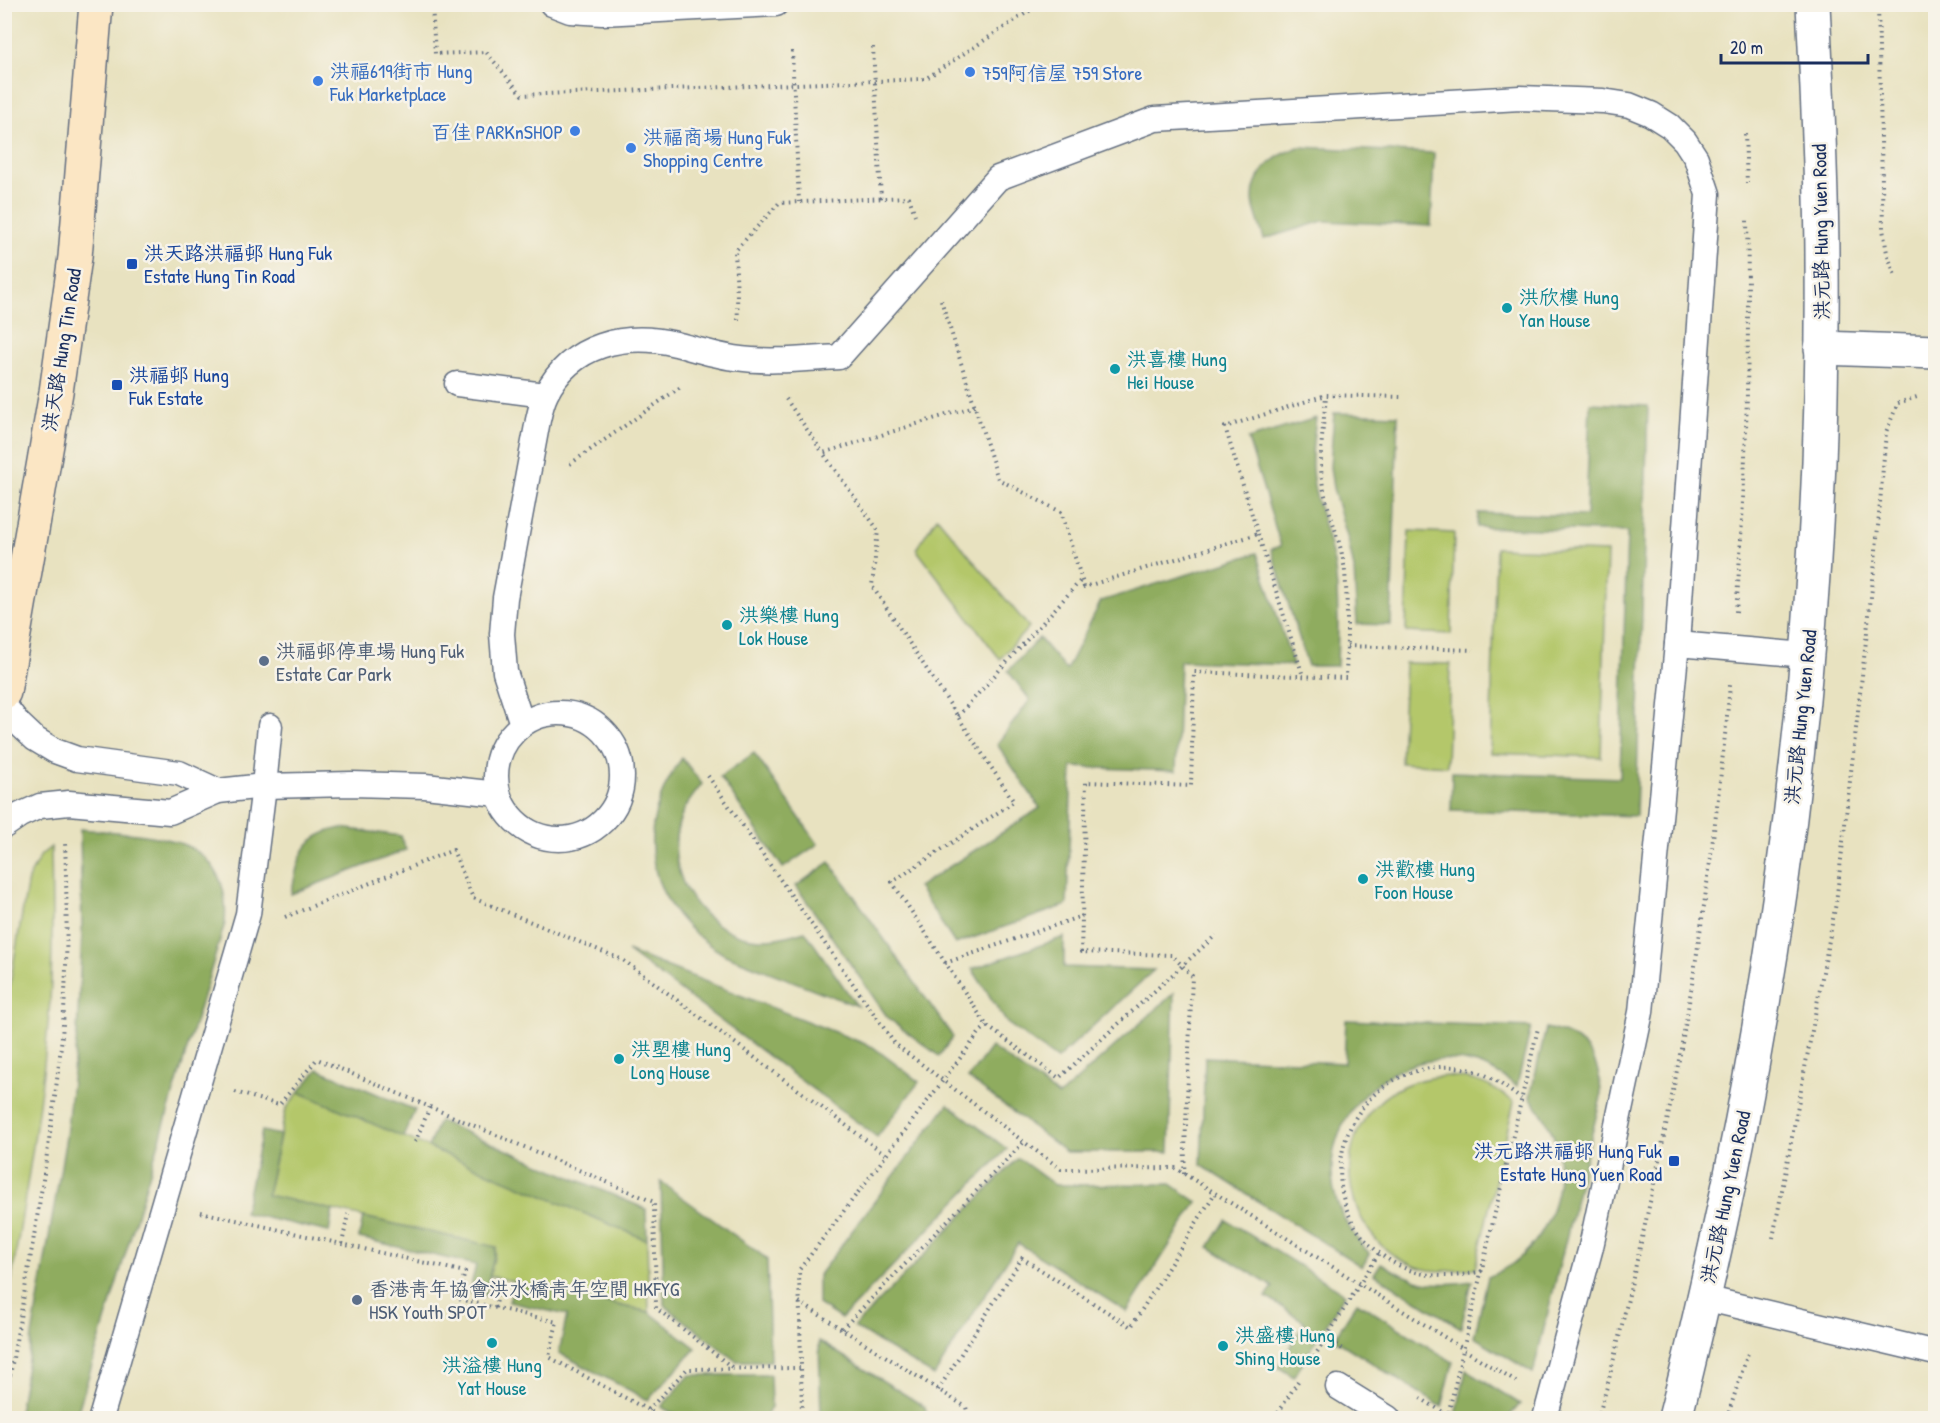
<svg xmlns="http://www.w3.org/2000/svg" width="1940" height="1423" font-family="'Patrick Hand','LXGW WenKai TC',sans-serif">
	<rect width="100%" height="100%" fill="#f7f3e8"/>
	<filter id="ink" filterUnits="userSpaceOnUse"><feTurbulence type="fractalNoise" baseFrequency=".0167" numOctaves="2"/><feDisplacementMap in="SourceGraphic" scale="12" xChannelSelector="R" yChannelSelector="G"/><feConvolveMatrix kernelMatrix="1 2 1 2 8 2 1 2 1" color-interpolation-filters="sRGB"/></filter>
	<filter id="wash" filterUnits="userSpaceOnUse"><feTurbulence type="fractalNoise" baseFrequency=".008" numOctaves="4" result="noise"/><feDisplacementMap in="SourceGraphic" scale="24" xChannelSelector="R" yChannelSelector="G"/><feGaussianBlur stdDeviation="1.35" result="paint"/><feColorMatrix in="noise" values="0 0 0 0 0 0 0 0 0 0 0 0 0 0 0 0 0 1.4 0 .05"/><feComposite in="paint" operator="in"/></filter>
	<g filter="url(#wash)">
		<rect width="100%" height="100%" fill="#e8e2c0"/>
		<!-- green -->
		<g fill="#b4c76b" stroke="#687b64" stroke-width="1.5">
			<path d="M937,517l92,110 -29,32 -84,-110z"/>
			<path d="M1409,531l45,2 -3,101 -45,-2z"/>
			<path d="M1496,548l111,4 -6,205 -111,-4z"/>
			<path d="M1405,663l45,1 -3,102 -46,-3z"/>
			<path d="M51,847c1,63 3,125 -4,188 -9,95 -27,190 -42,285v-307l23,-134 13,-24z"/>
			<path d="M1448,1076c30,3 41,8 66,26l-39,166c-15,2 -30,4 -46,2 -18,-3 -39,-15 -51,-28 -44,-48 -37,-127 25,-156 15,-7 29,-9 45,-10z"/>
			<path d="M299,1092l348,148 2,72 -159,-36 6,-29 -229,-52 19,-86z"/>
		</g>
		<!-- forest -->
		<g fill="#8fac5f" stroke="#556e5e" stroke-width="1.5">
			<path d="M1299,147l135,6 -3,73 -108,-5 -59,18c-3,-10 -7,-21 -10,-32 -6,-31 18,-51 45,-60z"/>
			<path d="M1590,403l58,3 -12,410 -185,-6 1,-38 168,6 7,-246 -150,-5 1,-14 108,3z"/>
			<path d="M1334,413l64,2 -7,210 -34,-1 -3,-55 -6,-29 -15,-52 -3,-21z"/>
			<path d="M1316,418c-2,16 -5,34 -4,51 2,34 18,66 23,100 4,32 3,65 2,97h-29l-37,-117 10,-3 -33,-107z"/>
			<path d="M1257,553l36,112 -113,-4 -4,110 -104,-4 -5,138 -112,39 -37,-57 122,-79 -43,-64 33,-44 -22,-29 31,-33 27,32 35,-69z"/>
			<path d="M754,753l64,91 -35,24 -63,-91z"/>
			<path d="M682,758l20,26c-9,12 -19,24 -23,39 -16,53 25,113 81,116 15,1 30,-4 45,-8l52,75 -132,-51c-78,-45 -96,-124 -43,-197z"/>
			<path d="M341,828l60,8 5,14 -115,44c8,-35 9,-58 50,-66z"/>
			<path d="M80,829c67,7 153,0 145,94l-149,495h-58l48,-281 11,-103 5,-102z"/>
			<path d="M830,862l123,175 -14,19 -51,-38 -92,-132z"/>
			<path d="M1064,937v30l90,3 -97,89 -50,-36 -35,-54z"/>
			<path d="M627,951l246,96 46,35 -42,55z"/>
			<path d="M1174,993l-5,159h-103l-98,-74 23,-31 68,49z"/>
			<path d="M1346,1020l185,7 -14,59c-14,-10 -28,-19 -44,-23 -76,-20 -155,50 -139,128 6,26 19,45 36,63l-8,13 -161,-102 4,-108 139,6z"/>
			<path d="M1546,1028c39,8 55,30 55,69l-68,276 -59,-36 14,-60c8,-4 17,-8 24,-13 37,-27 54,-75 44,-119 -4,-18 -15,-33 -26,-48z"/>
			<path d="M318,1069l97,41 -12,27 -104,-45z"/>
			<path d="M948,1104l59,45 -166,170 -23,-15v-28z"/>
			<path d="M439,1121l207,88 1,31 -219,-93z"/>
			<path d="M262,1131l18,4 -13,60 66,15 -4,22 -85,-19z"/>
			<path d="M1018,1158l37,27 116,-1 26,18 -70,110 -109,-69 -84,133 -80,-49z"/>
			<path d="M661,1182l106,77 3,102h-34l-72,-56z"/>
			<path d="M363,1217l133,30 -11,49 -16,-3 7,-28 -117,-27z"/>
			<path d="M1226,1220l119,74 -51,83 -16,-10 27,-45 -39,-25 7,-10 -64,-40z"/>
			<path d="M1381,1263c34,21 52,24 91,18l-11,47 -87,-54z"/>
			<path d="M514,1282l135,30 47,36 -48,52 -89,-47 8,-38 -58,-13z"/>
			<path d="M1357,1302l96,60 -11,45 -108,-68z"/>
			<path d="M819,1341l106,66 3,11h-107z"/>
			<path d="M1466,1370l54,34c-3,3 -6,8 -10,11 -9,6 -44,5 -54,1z"/>
			<path d="M690,1375h80l1,32 -6,11h-83l-21,-11z"/>
		</g>
	</g>
	<g filter="url(#ink)">
		<g fill="none" stroke-linecap="round" stroke-linejoin="round">
			<!-- service casing -->
			<g stroke="#636e80" stroke-width="27">
				<g id="service">
					<path d="M552,4l18,7 32,2 174,-9"/>
					<path d="M457,384l88,11"/>
					<path d="M1677,644l130,11"/>
					<path d="M4,705l14,18 17,16 20,12 22,8 102,14 39,18"/>
					<circle cx="559" cy="776" r="63"/>
					<path d="M522,724l-17,-52 -3,-38 3,-36 33,-178c2,-9 4,-18 8,-26 25,-50 79,-62 130,-50 19,5 38,11 58,14 35,5 70,1 105,-1l159,-179 157,-59 365,-21 83,3 26,4 22,9 19,12 15,15 11,17 12,36 -31,450 -36,368 -50,235 -46,171"/>
					<path d="M4,826l16,-11 20,-9 29,-3 101,9 48,-21 46,-5 88,-2 73,2 73,8"/>
					<path d="M1704,1298l232,55"/>
					<path d="M1338,1387l50,31"/>
					<path d="M101,1418l147,-504 16,-128 6,-60"/>
				</g>
			</g>
			<!-- minor casing -->
			<g stroke="#636e80" stroke-width="36">
				<path id="minor" d="M1821,348l115,4"/>
			</g>
			<!-- tertiary casing -->
			<g stroke="#636e80" stroke-width="36">
				<path id="tertiary" d="M1675,1418c15,-57 28,-116 41,-174 72,-322 109,-652 106,-982 0,-86 -5,-172 -9,-258"/>
			</g>
			<!-- secondary casing -->
			<g stroke="#636e80" stroke-width="36">
				<path id="secondary" d="M4,692l52,-300 19,-135 21,-253"/>
			</g>
			<!-- path -->
			<g stroke="#636e80" stroke-width="4" stroke-dasharray="1.5 4.5" stroke-linecap="butt">
				<path d="M432,4l3,50 51,-2 36,43 403,-16 115,-75"/>
				<path d="M1878,4l5,225 4,24 9,25"/>
				<path d="M873,47l8,152"/>
				<path d="M792,51l7,151"/>
				<path d="M1745,134l2,49"/>
				<path d="M941,300l57,179 63,33 23,75 174,-53 -33,-107 101,-32 76,2"/>
				<path d="M738,320l-3,-69 44,-48 130,-6 6,18"/>
				<path d="M786,399l37,54"/>
				<path d="M975,406l-152,47 55,77 -6,56 142,216 -122,80 95,144 72,52 157,-143"/>
				<path d="M570,464l112,-78"/>
				<path d="M1258,534l45,142"/>
				<path d="M1736,612c10,-131 14,-261 11,-392"/>
				<path d="M1347,646l126,4"/>
				<path d="M958,716l124,-137"/>
				<path d="M708,776l187,268 129,98 37,27 114,-1 341,214"/>
				<path d="M285,917l168,-67 20,48 150,62 263,195"/>
				<path d="M945,963l137,-47"/>
				<path d="M235,1092l44,13 38,-46 337,143 2,106 77,60"/>
				<path d="M415,1142l15,-35"/>
				<path d="M1184,1174l8,-198 -20,-21 -91,-3 5,-170 105,4 3,-114 152,6c1,-36 2,-71 -1,-106 -3,-28 -15,-54 -21,-81 -7,-30 0,-66 2,-96"/>
				<path d="M201,1212l264,60 -7,27 99,23 -8,35 114,61"/>
				<path d="M1773,1238l63,-335 39,-341 11,-130 12,-29 22,-7"/>
				<path d="M342,1244l6,-30"/>
				<path d="M1482,1271c-36,9 -69,7 -100,-16 -73,-53 -45,-169 43,-186 19,-4 40,-3 58,5 14,6 26,16 38,25"/>
				<path d="M799,1302l167,105 3,11"/>
				<path d="M495,1308l7,-29"/>
				<path d="M842,1329l182,-187"/>
				<path d="M1326,1338l17,11"/>
				<path d="M1314,1357l65,-104"/>
				<path d="M938,1390l84,-132 109,69 84,-134"/>
				<path d="M1420,1398l28,17 90,-387"/>
				<path d="M648,1410l39,-41 114,-1"/>
				<path d="M4,1411c21,-125 45,-249 58,-375 6,-65 5,-131 3,-196"/>
				<path d="M800,1418l2,-3 -3,-145 181,-238 7,-6"/>
				<path d="M1275,1418l25,-40"/>
				<path d="M1598,1418l10,-35c28,-116 55,-233 76,-351 20,-115 35,-231 46,-347"/>
				<path d="M1727,1418l22,-68"/>
			</g>
			<!-- service -->
			<use href="#service" stroke="#fff" stroke-width="24"/>
			<!-- minor -->
			<use href="#minor" stroke="#fff" stroke-width="33"/>
			<!-- tertiary -->
			<use href="#tertiary" stroke="#fff" stroke-width="33"/>
			<!-- secondary -->
			<use href="#secondary" stroke="#fbe6c4" stroke-width="33"/>
		</g>
	</g>
	<!-- markers -->
	<g fill="#3f7fe0" stroke="#f7f3e8" stroke-width="2">
		<circle cx="970" cy="72" r="6"/>
		<circle cx="318" cy="81" r="6"/>
		<circle cx="575" cy="131" r="6"/>
		<circle cx="631" cy="148" r="6"/>
	</g>
	<g fill="#1a4fb4" stroke="#f7f3e8" stroke-width="2">
		<rect x="126" y="258" width="12" height="12" rx="3"/>
		<rect x="111" y="379" width="12" height="12" rx="3"/>
		<rect x="1668" y="1155" width="12" height="12" rx="3"/>
	</g>
	<g fill="#0f9aa8" stroke="#f7f3e8" stroke-width="2">
		<circle cx="1507" cy="308" r="6"/>
		<circle cx="1115" cy="369" r="6"/>
		<circle cx="727" cy="625" r="6"/>
		<circle cx="1363" cy="879" r="6"/>
		<circle cx="619" cy="1059" r="6"/>
		<circle cx="492" cy="1343" r="6"/>
		<circle cx="1223" cy="1346" r="6"/>
	</g>
	<g fill="#5c6f8a" stroke="#f7f3e8" stroke-width="2">
		<circle cx="264" cy="661" r="6"/>
		<circle cx="357" cy="1300" r="6"/>
	</g>
	<g text-anchor="middle" dominant-baseline="central" stroke-width="5" stroke-linejoin="round" paint-order="stroke">
		<!-- shop labels -->
		<g font-size="20" fill="#366cbe" stroke="#f7f3e8" text-anchor="start">
			<text x="330" y="70">洪福619街市 Hung<tspan x="330" dy="23">Fuk Marketplace</tspan></text>
			<text x="982" y="72">759阿信屋 759 Store</text>
			<text x="563" y="131" text-anchor="end">百佳 PARKnSHOP</text>
			<text x="643" y="136">洪福商場 Hung Fuk<tspan x="643" dy="23">Shopping Centre</tspan></text>
		</g>
		<!-- street labels -->
		<g font-size="20" fill="#1b2f5e" stroke="#f7f3e8">
			<text transform="translate(1820 232) rotate(-91)">洪元路 Hung Yuen Road</text>
			<text transform="translate(61 350) rotate(-81)">洪天路 Hung Tin Road</text>
			<text transform="translate(1800 717) rotate(-84)">洪元路 Hung Yuen Road</text>
			<text transform="translate(1725 1197) rotate(-78)">洪元路 Hung Yuen Road</text>
		</g>
		<!-- transit labels -->
		<g font-size="20" fill="#164399" stroke="#f7f3e8" text-anchor="start">
			<text x="144" y="252">洪天路洪福邨 Hung Fuk<tspan x="144" dy="23">Estate Hung Tin Road</tspan></text>
			<text x="129" y="374">洪福邨 Hung<tspan x="129" dy="23">Fuk Estate</tspan></text>
			<text x="1662" y="1150" text-anchor="end">洪元路洪福邨 Hung Fuk<tspan x="1662" dy="23">Estate Hung Yuen Road</tspan></text>
		</g>
		<!-- culture labels -->
		<g font-size="20" fill="#0d838f" stroke="#f7f3e8" text-anchor="start">
			<text x="1519" y="296">洪欣樓 Hung<tspan x="1519" dy="23">Yan House</tspan></text>
			<text x="1127" y="358">洪喜樓 Hung<tspan x="1127" dy="23">Hei House</tspan></text>
			<text x="739" y="614">洪樂樓 Hung<tspan x="739" dy="23">Lok House</tspan></text>
			<text x="1375" y="868">洪歡樓 Hung<tspan x="1375" dy="23">Foon House</tspan></text>
			<text x="631" y="1048">洪塱樓 Hung<tspan x="631" dy="23">Long House</tspan></text>
			<text x="1235" y="1334">洪盛樓 Hung<tspan x="1235" dy="23">Shing House</tspan></text>
			<text x="492" y="1364" text-anchor="middle">洪溢樓 Hung<tspan x="492" dy="23">Yat House</tspan></text>
		</g>
		<!-- service labels -->
		<g font-size="20" fill="#4e5e75" stroke="#f7f3e8" text-anchor="start">
			<text x="276" y="650">洪福邨停車場 Hung Fuk<tspan x="276" dy="23">Estate Car Park</tspan></text>
			<text x="369" y="1288">香港青年協會洪水橋青年空間 HKFYG<tspan x="369" dy="23">HSK Youth SPOT</tspan></text>
		</g>
	</g>
	<!-- margin -->
	<rect width="1940" height="1423" fill="none" stroke="#f7f3e8" stroke-width="24"/>
	<!-- scale -->
	<path d="M1721 54v9h147v-9" fill="none" stroke="#1b2f5e" stroke-width="3"/>
	<text x="1730" y="54" font-size="18" fill="#1b2f5e" stroke="#f7f3e8" stroke-width="4.5" paint-order="stroke">20 m</text>
</svg>
